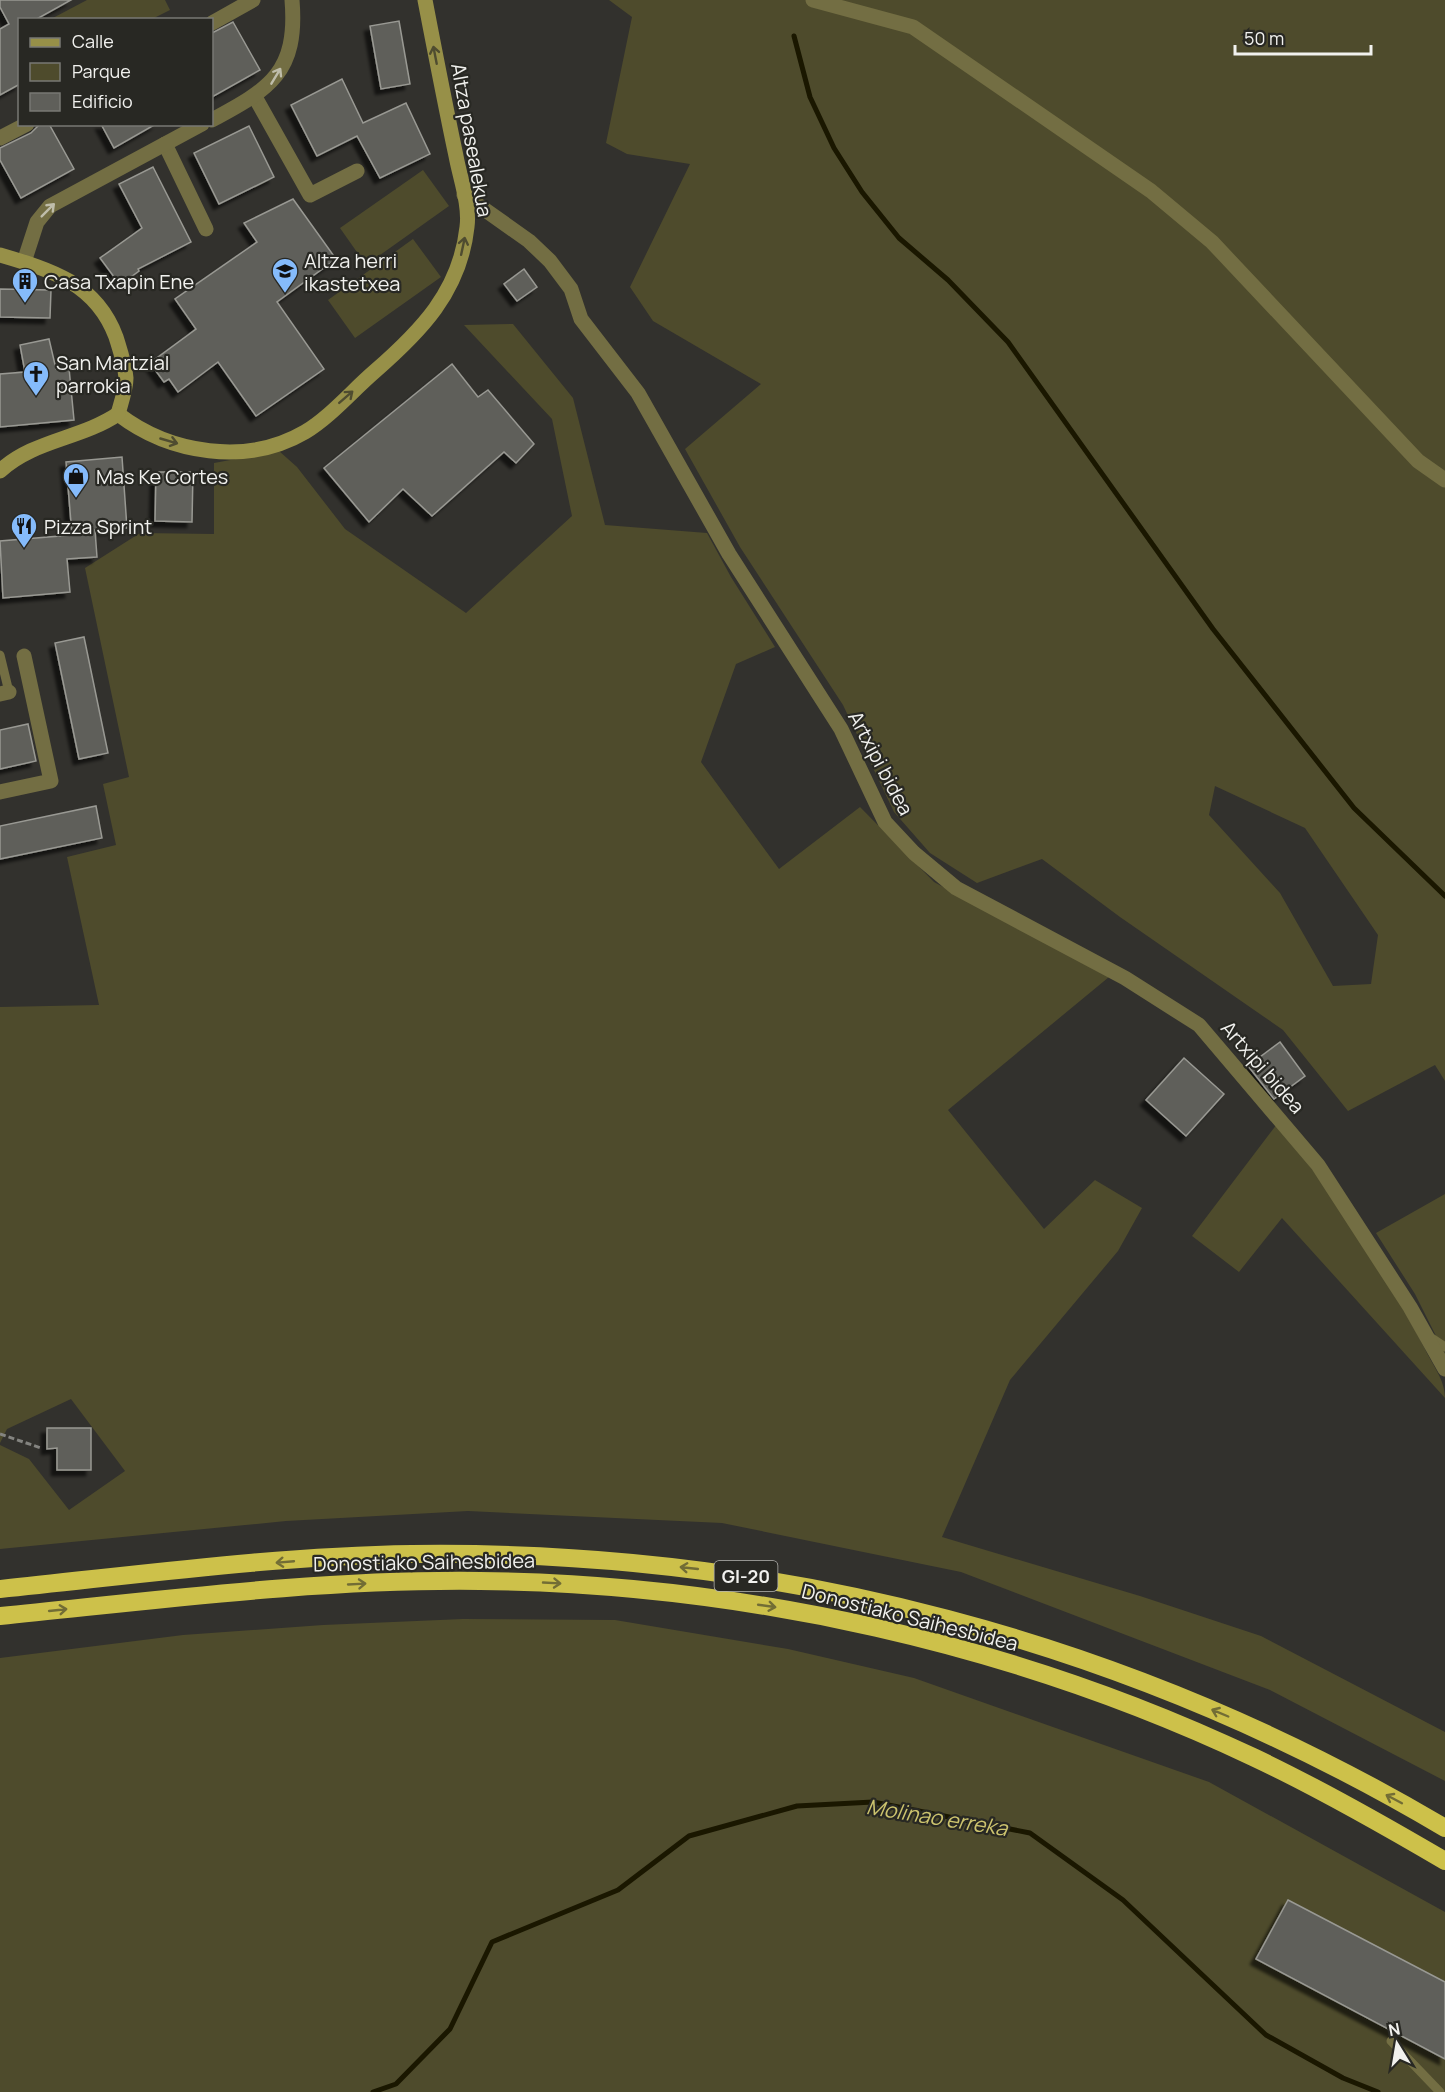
<svg xmlns="http://www.w3.org/2000/svg" width="1445" height="2092" font-family="Manrope,sans-serif">
	<defs>
		<filter id="shadow"><feDropShadow dx="-5.5" dy="5.5" stdDeviation="1.5" flood-color="#0009"/></filter>
	</defs>
	<rect width="100%" height="100%" fill="#32312d"/>
	<!-- green -->
	<g fill="#4e4b2c" fill-rule="evenodd">
		<path d="M87,0h78l5,10 -18,9h-101z"/>
		<path d="M609,0h836v1081l-10,-16 -87,46 -65,-81 -163,-113 -78,-58 -65,24 -47,-30 -36,-41 -51,-107 -103,-158 -55,-98 76,-65 -108,-63 -23,-34 60,-123 -63,-10 -21,-11 26,-126zM1215,786l90,42 73,107 -7,49 -38,2 -53,-93 -71,-78z"/>
		<path d="M423,170l26,36 -83,59 -26,-37z"/>
		<path d="M413,239l28,38 -86,61 -27,-38z"/>
		<path d="M513,324l60,74 32,127 102,8 24,44 44,70 -39,17 -35,98 78,107 81,-62 74,75 175,95 -161,133 96,119 51,-49 47,28 -24,43 -108,129 -68,157 198,59 121,40 184,96v49l-175,-91 -309,-118 -239,-49 -254,-12 -182,10 -286,28v-104l29,14 40,51 56,-39 -54,-72 -64,30 -7,14v-436l99,-2 -32,-148 49,-12 -13,-61 26,-7 -44,-209 55,-35 74,1v-71l65,-12 18,16 48,62 121,84 106,-97 -20,-97 -88,-94z"/>
		<path d="M1277,1124c56,69 107,146 148,225 8,17 20,31 20,49l-163,-180 -43,54 -47,-36z"/>
		<path d="M1445,1194v160l-30,-60 -39,-61z"/>
		<path d="M463,1619l152,1 173,29 126,29 295,104 236,130v180h-1445v-434l183,-23 140,-10z"/>
	</g>
	<g fill="none" stroke-linecap="round" stroke-linejoin="round">
		<!-- stream -->
		<g stroke="#1a1700" stroke-width="5">
			<path d="M794,36l16,61 24,51 28,44 37,46 49,42 60,62 205,287 141,179 91,88"/>
			<path d="M373,2092l23,-8 54,-55 42,-87 126,-52 71,-54 108,-30 76,-4 157,31 93,67 143,135 77,43 35,14"/>
		</g>
	</g>
	<!-- building -->
	<g fill="#5f5f5a" stroke="#999993" stroke-width="1.5" filter="url(#shadow)">
		<path d="M0,0h71l-36,20h-15v64l-20,11v-66l9,-5 -9,-17z"/>
		<path d="M399,21l11,63 -29,5 -11,-63z"/>
		<path d="M233,22l27,48 -48,27v-64z"/>
		<path d="M342,79l21,44 43,-20 24,51 -50,24 -23,-42 -40,20 -26,-51z"/>
		<path d="M40,124h9l25,45 -53,29 -21,-38v-12l31,-15z"/>
		<path d="M101,124h55l-42,24z"/>
		<path d="M249,126l25,51 -55,27 -25,-51z"/>
		<path d="M153,167l38,75 -53,27 1,2 -19,14 -20,-27 42,-30 -23,-44z"/>
		<path d="M293,199l43,60 -59,43 47,67 -68,47 -38,-54 -40,30 -9,-13 -5,3 -14,-19 46,-34 -21,-30 82,-57 -13,-19z"/>
		<path d="M524,269l13,18 -20,14 -13,-17z"/>
		<path d="M0,289l51,1 -1,28 -50,-1z"/>
		<path d="M49,339l7,30 13,-1 5,52 -74,7v-53l25,-2 -5,-27z"/>
		<path d="M452,364l26,33 10,-7 46,54 -18,19 -12,-11 -72,64 -29,-27 -34,33 -45,-54z"/>
		<path d="M122,457l5,71 -32,2 2,27 -30,2 3,33 -67,6 -3,-57 72,-6 -6,-73z"/>
		<path d="M156,472h37l-1,50 -37,-1z"/>
		<path d="M84,637l24,116 -29,6 -24,-116z"/>
		<path d="M28,724l8,37 -36,8v-39z"/>
		<path d="M96,806l6,32 -102,21v-33z"/>
		<path d="M1280,1042l25,34 -31,23 -26,-33z"/>
		<path d="M1184,1058l40,36 -38,42 -40,-36z"/>
		<path d="M47,1428h44v42h-34v-22l-10,1z"/>
		<path d="M1288,1900l157,82v77l-189,-100z"/>
	</g>
	<g fill="none" stroke-linecap="round" stroke-linejoin="round">
		<!-- path -->
		<path stroke="#848480" stroke-width="3" stroke-dasharray="6 3" stroke-linecap="butt" d="M0,1434l41,14"/>
		<!-- lane -->
		<g stroke="#736e43" stroke-width="9">
			<path d="M0,655l9,37"/>
			<path d="M1430,1337l15,10"/>
			<path d="M1391,2041l49,51"/>
		</g>
		<!-- street -->
		<g stroke="#736e43" stroke-width="15">
			<path d="M813,0l100,27 238,164 61,51 206,219 27,19"/>
			<path d="M212,23l41,-23"/>
			<path d="M255,97l55,98 47,-24"/>
			<path d="M212,120c58,-31 86,-48 80,-120"/>
			<path d="M0,138l27,-14"/>
			<path d="M165,144l41,85"/>
			<path d="M464,195l65,46 21,20 21,28 10,30 57,74 91,161 112,175 44,93 29,31 42,35 169,90 74,47 119,140 92,142 35,62"/>
			<path d="M24,262l13,-40 13,-16 152,-82"/>
			<path d="M0,694l9,-2"/>
			<path d="M0,792l51,-11 -27,-125"/>
		</g>
		<!-- secondary -->
		<g stroke="#979048" stroke-width="15">
			<path d="M0,255c51,15 96,28 116,82 4,13 9,27 10,41 0,11 -5,25 -8,36"/>
			<path d="M118,414c52,40 129,52 187,18 25,-15 47,-41 69,-60 46,-40 86,-80 93,-145 3,-22 -7,-49 -11,-71 -11,-52 -21,-104 -31,-156"/>
			<path d="M0,471c33,-31 81,-32 118,-57"/>
		</g>
		<!-- highway -->
		<g stroke="#cdc14a" stroke-width="18">
			<path d="M0,1589c137,-14 275,-33 412,-35 366,-5 718,87 1033,274"/>
			<path d="M0,1616c160,-16 320,-37 480,-35 265,3 534,63 773,176 66,31 129,67 192,104"/>
		</g>
	</g>
	<!-- one-way arrows -->
	<defs><path id="oneway-shaft" d="M-6 0H5M1.5-3L5.5 0L1.5 3" fill="none" stroke-width="1.6" stroke-linecap="round" stroke-linejoin="round" transform="scale(1.5)"/></defs>
	<g stroke="#4f4c30">
		<use href="#oneway-shaft" transform="translate(435 55) rotate(-101)"/>
		<use href="#oneway-shaft" transform="translate(463 246) rotate(-78)"/>
		<use href="#oneway-shaft" transform="translate(346 397) rotate(-41)"/>
		<use href="#oneway-shaft" transform="translate(169 441) rotate(16)"/>
	</g>
	<g stroke="#bfbdaa">
		<use href="#oneway-shaft" transform="translate(276 76) rotate(-59)"/>
		<use href="#oneway-shaft" transform="translate(48 210) rotate(-45)"/>
	</g>
	<g stroke="#726d35">
		<use href="#oneway-shaft" transform="translate(285 1562) rotate(175)"/>
		<use href="#oneway-shaft" transform="translate(689 1568) rotate(-174)"/>
		<use href="#oneway-shaft" transform="translate(552 1583) rotate(3)"/>
		<use href="#oneway-shaft" transform="translate(357 1584) rotate(-3)"/>
		<use href="#oneway-shaft" transform="translate(767 1606) rotate(8)"/>
		<use href="#oneway-shaft" transform="translate(58 1610) rotate(-6)"/>
		<use href="#oneway-shaft" transform="translate(1220 1713) rotate(-157)"/>
		<use href="#oneway-shaft" transform="translate(1394 1799) rotate(-152)"/>
	</g>
	<!-- icons -->
	<defs>
		<g id="school-pin" transform="scale(1.35)"><path d="M0 17L-7.5 6A9.5 9.5 0 1 1 7.5 6Z" fill="#85bbfb" stroke="#282823"/><path d="M0-5L7-2L0 1L-7-2ZM-4 1L0 2.5L4 1V4Q0 6-4 4Z" fill="#111"/></g>
		<g id="building-pin" transform="scale(1.35)"><path d="M0 17L-7.5 6A9.5 9.5 0 1 1 7.5 6Z" fill="#85bbfb" stroke="#282823"/><path d="M-4-6H4V6H1V3H-1V6H-4ZM-2.5-4.3h1.7v1.8h-1.7ZM.8-4.3h1.7v1.8H.8ZM-2.5-1h1.7V.8h-1.7ZM.8-1h1.7V.8H.8Z" fill="#111"/></g>
		<g id="church-pin" transform="scale(1.35)"><path d="M0 17L-7.5 6A9.5 9.5 0 1 1 7.5 6Z" fill="#85bbfb" stroke="#282823"/><path d="M-1.2-6h2.4v3.5h3.3v2.4h-3.3V6h-2.4V-.1h-3.3v-2.4h3.3Z" fill="#111"/></g>
		<g id="shop-pin" transform="scale(1.35)"><path d="M0 17L-7.5 6A9.5 9.5 0 1 1 7.5 6Z" fill="#85bbfb" stroke="#282823"/><path d="M-5-2.5h2.3a2.7 3.5 0 0 1 5.4 0H5L5.5 6h-11ZM-1.5-2.5h3a1.5 2.3 0 0 0-3 0Z" fill="#111"/></g>
		<g id="restaurant-pin" transform="scale(1.35)"><path d="M0 17L-7.5 6A9.5 9.5 0 1 1 7.5 6Z" fill="#85bbfb" stroke="#282823"/><path d="M-5-6h1v4h1v-4h1v4h1v-4h1v5L-1.5 .5V6h-2V.5L-5-1ZM5-6V6H3V1.5H1.5Q1.5-4 5-6Z" fill="#111"/></g>
	</defs>
	<g fill-rule="evenodd">
		<use href="#school-pin" x="285" y="271"/>
		<use href="#building-pin" x="25" y="281"/>
		<use href="#church-pin" x="36" y="374"/>
		<use href="#shop-pin" x="76" y="476"/>
		<use href="#restaurant-pin" x="24" y="526"/>
	</g>
	<g text-anchor="middle" dominant-baseline="central" stroke-width="4.5" stroke-linejoin="round" paint-order="stroke">
		<!-- shield labels -->
		<rect fill="#282823" stroke="#b5b5b1" stroke-width="1.5" x="714.5" y="1561" width="63" height="30" rx="4.5"/>
		<g font-size="18" font-weight="bold" fill="#f1f1ee">
			<text x="746" y="1576">GI-20</text>
		</g>
		<!-- street labels -->
		<g font-size="20" fill="#f1f1ee" stroke="#282823">
			<text transform="translate(472 140) rotate(80)">Altza pasealekua</text>
			<text transform="translate(881 763) rotate(62)">Artxipi bidea</text>
			<text transform="translate(1263 1067) rotate(49)">Artxipi bidea</text>
			<text transform="translate(424 1562) rotate(-1)">Donostiako Saihesbidea</text>
			<text transform="translate(910 1617) rotate(14)">Donostiako Saihesbidea</text>
		</g>
		<!-- poi labels -->
		<g font-size="20" fill="#f1f1ee" stroke="#282823" text-anchor="start">
			<text x="304" y="260">Altza herri<tspan x="304" dy="23">ikastetxea</tspan></text>
			<text x="44" y="281">Casa Txapin Ene</text>
			<text x="56" y="362">San Martzial<tspan x="56" dy="23">parrokia</tspan></text>
			<text x="96" y="476">Mas Ke Cortes</text>
			<text x="44" y="526">Pizza Sprint</text>
		</g>
		<!-- water labels -->
		<g font-size="21" font-style="italic" fill="#ccc36e" stroke="#282823">
			<text transform="translate(937 1817) rotate(9)">Molinao erreka</text>
		</g>
	</g>
	<!-- legend -->
	<rect x="18" y="18" width="195" height="108" fill="#282823" stroke="#787874" stroke-width="1.5"/>
	<rect x="30" y="38" width="30" height="9" fill="#979048" stroke="#787874" stroke-width="1.5"/>
	<text x="72" y="48" font-size="18" fill="#f1f1ee">Calle</text>
	<rect x="30" y="63" width="30" height="18" fill="#4e4b2c" stroke="#787874" stroke-width="1.5"/>
	<text x="72" y="78" font-size="18" fill="#f1f1ee">Parque</text>
	<rect x="30" y="93" width="30" height="18" fill="#5f5f5a" stroke="#787874" stroke-width="1.5"/>
	<text x="72" y="108" font-size="18" fill="#f1f1ee">Edificio</text>
	<!-- north arrow -->
	<g transform="translate(1397 2044) rotate(349)" stroke="#282823" stroke-width="4.5" paint-order="stroke">
	<path d="M0-4.5L10 22L0 15L-10 22Z" fill="#f1f1ee"/>
	<text y="-9" font-size="16" font-weight="bold" text-anchor="middle" fill="#f1f1ee">N</text>
	</g>
	<!-- scale -->
	<path d="M1235 45v9h136v-9" fill="none" stroke="#f1f1ee" stroke-width="3"/>
	<text x="1244" y="45" font-size="18" fill="#f1f1ee" stroke="#282823" stroke-width="4.5" paint-order="stroke">50 m</text>
</svg>
